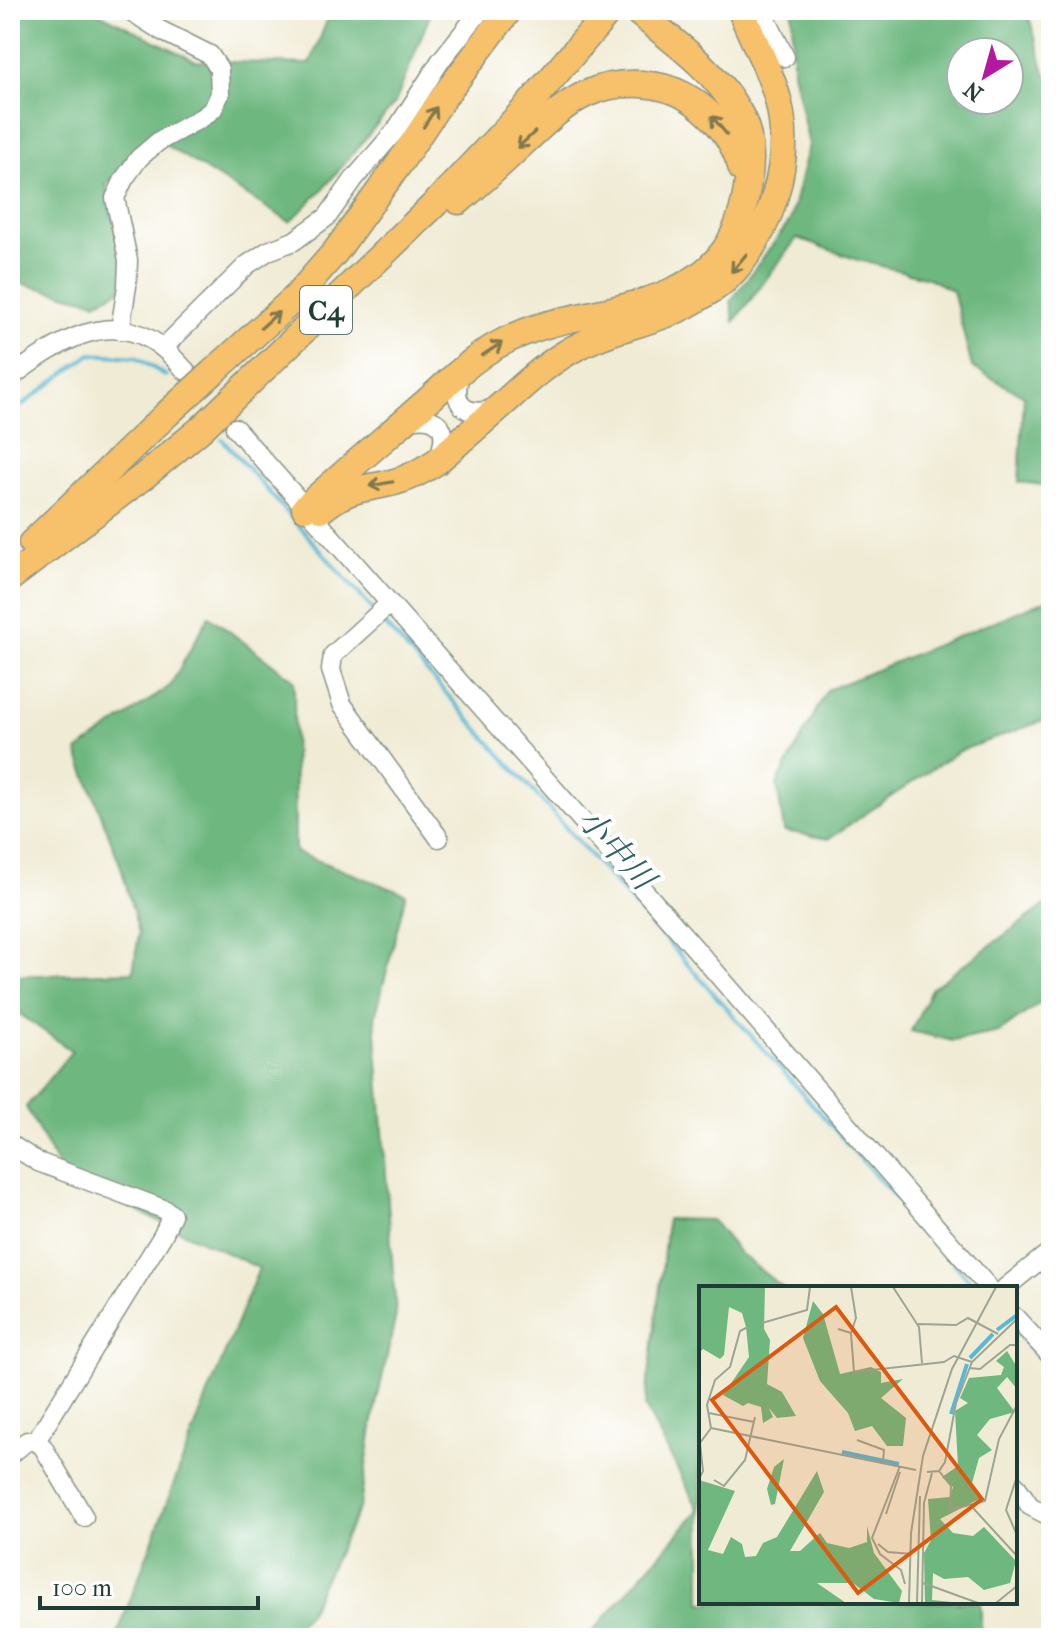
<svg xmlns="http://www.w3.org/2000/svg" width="1061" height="1648" font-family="'IM FELL French Canon','Noto Serif JP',serif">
	<rect width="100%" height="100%" fill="#fff"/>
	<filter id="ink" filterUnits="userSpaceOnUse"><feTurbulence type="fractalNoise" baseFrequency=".0125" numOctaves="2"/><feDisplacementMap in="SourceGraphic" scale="16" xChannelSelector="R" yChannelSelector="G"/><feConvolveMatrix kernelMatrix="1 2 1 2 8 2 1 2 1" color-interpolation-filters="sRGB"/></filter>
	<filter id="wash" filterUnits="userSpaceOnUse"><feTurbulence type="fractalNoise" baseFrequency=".006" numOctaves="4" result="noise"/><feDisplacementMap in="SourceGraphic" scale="32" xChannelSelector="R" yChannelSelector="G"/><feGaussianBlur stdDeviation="1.8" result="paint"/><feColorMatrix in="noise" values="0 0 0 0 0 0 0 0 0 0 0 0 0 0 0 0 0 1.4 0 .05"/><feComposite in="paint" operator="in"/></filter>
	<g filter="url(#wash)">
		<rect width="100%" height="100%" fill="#f0ebd4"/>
		<!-- forest -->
		<g fill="#6eb880" stroke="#467a5a" stroke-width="2" fill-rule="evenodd">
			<path d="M10,10h83l103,51 114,3 21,-54h101l-37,93 -72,86 -33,33 -131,-81 -53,44 21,101 -30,16 -87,-21z"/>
			<path d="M792,10h235l19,65 5,4v407l-32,-4 5,-86 -52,-29 -19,-76 -25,-13 -70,-18 -61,-22 -63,84 -3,-21 59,-80 19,-76 -16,-74zM961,52h48v48h-48z"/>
			<path d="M1051,598v120l-92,33 -131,88 -44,-8 -7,-47 50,-94z"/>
			<path d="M209,616l85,64 1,172 111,42 -31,124 21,297 -22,99 -14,92 -51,106 -23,26h-170l81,-216 62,-154 -196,-92 -37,-69 46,-56 -62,-44v-31l123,-4 6,-39 -18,-66 -44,-116 93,-65z"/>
			<path d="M1051,901v94l-52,37 -46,9 -42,-10 20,-42z"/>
			<path d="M667,1219l45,1 27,33 44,35h-82v314h278l2,5v23l-21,8h-373l112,-128 -54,-103 17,-136z"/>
		</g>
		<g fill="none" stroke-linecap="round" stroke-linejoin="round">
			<!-- stream -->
			<g stroke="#58b8d6" stroke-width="4">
				<path d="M10,414l81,-60 45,3 30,19"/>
				<path d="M222,439l152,172"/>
				<path d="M379,618l597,670"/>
				<path d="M1015,1331l36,41"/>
			</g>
		</g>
	</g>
	<g filter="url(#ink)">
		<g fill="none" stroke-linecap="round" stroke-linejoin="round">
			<!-- minor casing -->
			<g stroke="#889484" stroke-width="21">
				<g id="minor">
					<path d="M762,10l23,47"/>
					<path d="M120,330l7,-44 1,-26 -13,-62 9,-19 15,-21 20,-17 44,-24 10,-8 7,-15 -1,-25 -9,-14 -50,-25 -31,-20"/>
					<path d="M163,348l84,-83 21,-14 26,-10 33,-24 27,-38 42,-49 45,-70 40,-50"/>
					<path d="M461,372c-11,32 3,47 36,36"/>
					<path d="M10,378c44,-33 101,-74 154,-29 8,6 15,15 22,22"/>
					<path d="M404,421c33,-8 48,5 34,37"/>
					<path d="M235,428l457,517 297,343"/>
					<path d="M389,604l-56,51 -2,15 11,34 97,134"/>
					<path d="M10,1144l28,18 128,48 6,5 -9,20 -127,206"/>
					<path d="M1005,1288l46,-37"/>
					<path d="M1015,1317l36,39"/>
					<path d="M10,1455l17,-14h9l7,6 41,70"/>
					<path d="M1015,1484l15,22 21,11"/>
				</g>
			</g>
			<!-- highway casing -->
			<g stroke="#889484" stroke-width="29">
				<g id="highway">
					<path d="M459,201c22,-19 43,-38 64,-58 20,-18 39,-38 63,-49 33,-15 77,-14 107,7 24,17 41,39 49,68"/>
					<path d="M212,373l84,-76 40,-46 63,-87 46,-69 64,-85"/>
					<path d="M305,508c39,-35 79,-69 119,-104 25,-22 50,-48 81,-63 51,-27 110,-25 163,-48 52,-22 73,-56 80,-111 4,-24 3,-49 -10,-71 -24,-42 -66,-71 -103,-101"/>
					<path d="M322,509c32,-26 45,-18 79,-29 13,-4 24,-11 35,-18 23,-20 46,-40 69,-60 24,-22 48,-44 78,-58 32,-17 70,-21 102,-38 14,-8 29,-16 41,-27 45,-43 68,-118 52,-179 -8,-32 -26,-60 -37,-90"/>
					<path d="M32,543l136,-130"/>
					<path d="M10,578l134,-102 57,-47 236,-227 91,-96 82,-96"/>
				</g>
			</g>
			<!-- minor -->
			<use href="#minor" stroke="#fff" stroke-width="18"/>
			<!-- highway -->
			<use href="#highway" stroke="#f7c06b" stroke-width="26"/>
			<!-- highway-bridge casing -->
			<g stroke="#889484" stroke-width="29" stroke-linecap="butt">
				<path id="highway-bridge" d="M168,413l44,-40"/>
			</g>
			<!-- highway-bridge -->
			<use href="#highway-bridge" stroke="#f7c06b" stroke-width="26"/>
		</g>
		<!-- one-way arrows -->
		<defs><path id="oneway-shaft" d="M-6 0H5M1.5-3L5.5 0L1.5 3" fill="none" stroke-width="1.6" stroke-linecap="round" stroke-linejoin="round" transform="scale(2)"/></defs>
		<g stroke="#80784d">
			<use href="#oneway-shaft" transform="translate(430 117) rotate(-57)"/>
			<use href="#oneway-shaft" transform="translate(719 125) rotate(-130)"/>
			<use href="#oneway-shaft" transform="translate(526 140) rotate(137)"/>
			<use href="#oneway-shaft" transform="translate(739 263) rotate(130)"/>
			<use href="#oneway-shaft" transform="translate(270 320) rotate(-42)"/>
			<use href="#oneway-shaft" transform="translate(492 349) rotate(-33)"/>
			<use href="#oneway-shaft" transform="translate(381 484) rotate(170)"/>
		</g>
	</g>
	<g text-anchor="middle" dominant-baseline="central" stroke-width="8" stroke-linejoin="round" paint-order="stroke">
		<!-- shield labels -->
		<rect fill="#fff" stroke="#627771" stroke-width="2" x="300" y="286" width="52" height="48" rx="6"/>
		<g font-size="28" font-weight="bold" fill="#1f3d34">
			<text x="326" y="310">C4</text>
		</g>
		<!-- water labels -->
		<g font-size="32" font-style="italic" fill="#306265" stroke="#fff">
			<text transform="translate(616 849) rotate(48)">小中川</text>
		</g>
	</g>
	<!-- overview -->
	<g transform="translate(699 1286)">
		<rect width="318" height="318" fill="#f0ebd4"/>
		<path d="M0,1h66l-1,42 6,11 -3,44 15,8 14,24 -19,2 -8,-10 4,9 -10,6 -2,-16 -13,-4 -5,3 -20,-11 26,-38 -3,-30 -4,-14 -13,-6 -5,48 -4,4 -17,-10 -4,4zM114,15l10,13 17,60 31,-7 10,5v11l22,-4 -22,19 25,20 -3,28h-16l-15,-20 -17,5 -7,-18 -28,-32 -17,-43zM308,65l10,16v22l-10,-12 -10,11 18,24 -25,7 -13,16 15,15 -13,8 -7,25 9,15 -41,21 13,14 20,3 11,-9 32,34 -6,22 -26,7 -16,-13 -24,2 -11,-6 -1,27 29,3h-36l-1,-50 7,-13 -3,-41 22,-2 3,-10 -11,-10 16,-11 -3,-55 13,-8 -8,-5 9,-20 32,-3 3,-8 -8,-6zM85,173l-9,45 -4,1 -4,-16 7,-22zM118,185l7,21 -34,59h10l20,-18 7,10 22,5 18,-6v-16l7,27 28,38 -3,12 -25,-4 -21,-16h-36l29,20h-147v-123l36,11 -27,59 15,4 8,-17 11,7 3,13 11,-1 7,-13 14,-6z" fill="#6eb880"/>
		<path fill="none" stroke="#58b8d6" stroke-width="4" d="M298,44l20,-15M271,72l23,-24M252,128l16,-50M143,166l57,12"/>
		<path fill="none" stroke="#9ca594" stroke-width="2" d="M194,1l26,40 3,36M63,37l45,-13 3,-23M219,38l38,1 12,-7 30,16M139,43l13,4 5,-15 -5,-31M152,48l3,38 90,-10 10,-6 18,6M270,82l11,1 30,-24h7M10,127l45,9M12,142l205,42M158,154l27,10 -1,13M201,180l-28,72 8,16 21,16 4,14M240,185l12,15 -1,24 35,-9 14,-62 18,-34M228,186l12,-1 6,-9 11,-59 16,-41 45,-43M318,190l-11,34 11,25M0,193l4,-8 -3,-28 11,-15 -4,-23 8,-25 15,-13 10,-36 8,-4M15,194l10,6 21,-26 10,-43M274,222l44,48M187,228l14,-42M179,258l10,8 24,2M224,297l55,20M210,317l2,-70 12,-77 29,-87 44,-82M218,317l3,-107M223,317l2,-100 8,-30M297,317l21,-17"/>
		<path fill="#de580e" fill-opacity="0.15" stroke="#de580e" stroke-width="4" d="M137,21l146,192 -124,94 -146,-193z"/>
		<rect width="318" height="318" fill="none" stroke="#1f3d34" stroke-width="4"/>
	</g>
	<!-- margin -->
	<rect width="1061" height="1648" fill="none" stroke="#fff" stroke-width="40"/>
	<!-- north arrow -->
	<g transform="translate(985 76) rotate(217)"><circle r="38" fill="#ffffff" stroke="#a5b1ae" stroke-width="2"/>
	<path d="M0-6L14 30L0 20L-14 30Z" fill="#b5179e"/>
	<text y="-12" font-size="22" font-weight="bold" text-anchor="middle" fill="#1f3d34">N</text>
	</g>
	<!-- scale -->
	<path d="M40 1596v12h218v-12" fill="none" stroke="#1f3d34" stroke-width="4"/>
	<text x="52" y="1596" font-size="24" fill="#1f3d34" stroke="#ffffff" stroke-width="6" paint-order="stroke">100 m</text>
</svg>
